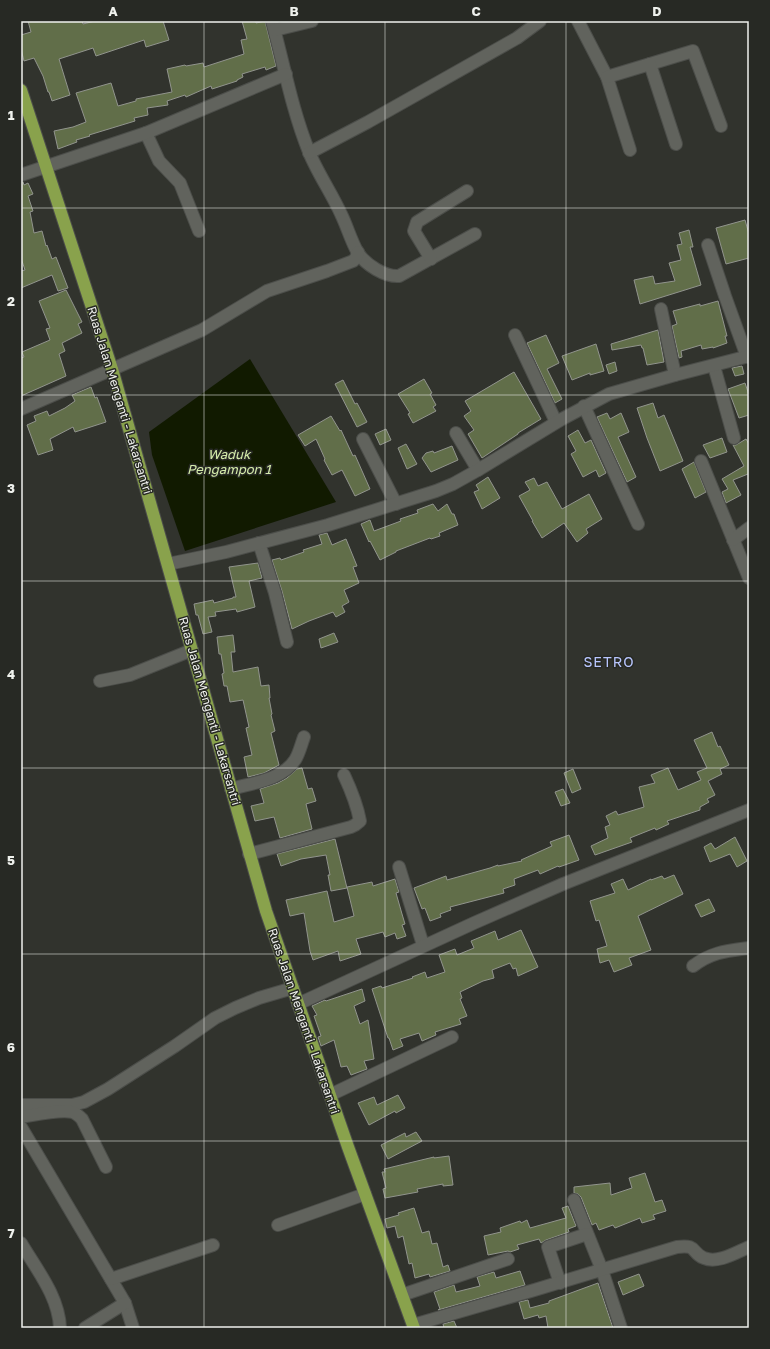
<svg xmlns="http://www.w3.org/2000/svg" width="770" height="1349" font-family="'Golos Text',sans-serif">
	<rect width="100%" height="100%" fill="#31332d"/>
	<!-- water -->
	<path fill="#111a00" d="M250,359l86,143 -151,49 -33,-96 -3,-23z"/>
	<!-- building -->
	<g fill="#616e49" stroke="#91948d">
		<path d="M28,21h54l1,3 12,-3h68l6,19 -23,7 -2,-7 -48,16 -3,-8 -34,11 11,36 -18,6 -3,-9h-1l-5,-16 -9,-18 -10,3 -3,-12v-14l10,-3z"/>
		<path d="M242,21h14v2l9,-2 11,45 -10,4 -1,-3 -23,7 1,3 -6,3v1l-25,8 -1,-3 -25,11 -1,-2 -18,6 1,4 -21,3 1,7 -14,3 1,3 -46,14 1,1 -14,4 1,2 -19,7 -4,-18 19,-4 13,-5 -10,-29 35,-10 7,23 18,-5v-2l36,-7 -5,-23 18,-4 1,1 17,-3 1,4 40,-13 -3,-14 6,-1z"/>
		<path d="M21,182h2l1,3 4,-2 5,11 -5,2 5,15 -3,1 4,21 8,-2 4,15 1,-1 5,14 4,-2 12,31 -10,3 -6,-16 -31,13v-17l4,-1 -4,-12z"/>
		<path d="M745,220l4,14v24l-23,6 -10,-36z"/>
		<path d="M689,230l4,17h-3l11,38 -61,19 -6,-24 19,-4 2,8 20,-3 -6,-18 12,-3 -4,-15 5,-1 -3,-11z"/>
		<path d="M66,290l16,32 -4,2 4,9 -20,10 3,8 -6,3 7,22 -45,20v-38l3,-1 -2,-5 28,-12 -4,-11 4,-1 -11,-27z"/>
		<path d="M718,301l9,35h-2l2,7 -14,5v-1l-11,2 -1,-4 -20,6 1,6 -3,1 -7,-32 5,-2 -4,-13 27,-7v2z"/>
		<path d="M658,330l6,32 -17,3 -4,-17h-1l-1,-3 -29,5 -1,-6z"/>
		<path d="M546,335l13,28 -12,6 15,30 -7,4 -28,-60z"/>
		<path d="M596,344l8,27 -14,4v-2l-18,7 -10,-24z"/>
		<path d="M615,362l2,9 -8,3 -3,-9z"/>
		<path d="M742,366l2,8 -9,2 -3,-8z"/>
		<path d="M514,372l27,47 -23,14v1l-36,24 -14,-24 6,-4 -10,-14 7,-5 -6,-10z"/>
		<path d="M424,379l8,14 -2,1 6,11 -3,2 3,4 -23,12 -5,-9 2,-1 -12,-19z"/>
		<path d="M343,380l12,24 2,-1 10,19 -10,5 -22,-43z"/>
		<path d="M745,383l4,12v20l-10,3 -11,-29z"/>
		<path d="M91,387l4,11 2,-1 9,25 -31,10 -2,-5 -23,12 3,11 -15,5 -11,-30 9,-4 -2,-5 13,-5 2,5 16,-8 10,-7 -3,-6z"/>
		<path d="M653,403l5,15 6,-3 19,46 -23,10 -13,-33 -10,-30z"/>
		<path d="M607,413l3,6 11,-6 8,19 -11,5 18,40 -9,5 -30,-65z"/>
		<path d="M331,416l9,15 1,-1 12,26 2,-1 15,34 -15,7 -13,-26 -10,5 -8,-15 1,-1 -9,-20 -11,7 -7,-11z"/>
		<path d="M386,429l5,11 -11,5 -5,-11z"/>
		<path d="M578,430l7,13 6,-3 15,33 -7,4 -3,-7 -13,7 -12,-23 5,-3 -8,-15z"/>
		<path d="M722,438l5,14 -17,6 -7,-13z"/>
		<path d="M746,439l3,5v32l-1,-2 -15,6 8,15 -15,8 -4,-11 6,-3 -6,-10 22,-13 -11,-21h3z"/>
		<path d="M406,444l11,20 -10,5 -9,-21z"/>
		<path d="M452,446l6,14 -27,12 -9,-14 4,-5 7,-2 1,2z"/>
		<path d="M694,462l12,30 -11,6 -13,-29z"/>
		<path d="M488,477l12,21 -18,11 -8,-17 5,-2 -3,-5z"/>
		<path d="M534,478l4,8 9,-4 15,27 27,-15 13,25 -16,10 2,4 -11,9 -13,-19 -22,15 -10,-17h1l-14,-25 11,-6 -5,-8z"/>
		<path d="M433,504l5,7 9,-7 5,10h2l4,11 -19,8 1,3 -9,3 -1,-1 -34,13v1l-16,8 -10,-19 -1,1 -8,-18 9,-4 4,11 27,-10 -1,-2 18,-6 -1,-3z"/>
		<path d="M327,533l5,12 14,-6 11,27 -4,1 6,16 -15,7 5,12 -7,4 3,6 -9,5 -3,-5 -24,9 -17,8 -10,-38 -10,-31 8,-2 1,2 23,-8 -1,-2 19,-6 -3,-9z"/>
		<path d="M258,563l4,15 -13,3 6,26 -18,5 -1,-3 -21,3 1,4 -8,1 4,15 -9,2 -5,-19h-2l-2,-11 19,-4 1,3 19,-5v-1h3l-7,-30z"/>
		<path d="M334,633l4,9 -17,6 -2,-9z"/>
		<path d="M233,635l2,17h-4l2,20 25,-5 3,19 8,-1 1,13h-1l3,16 -1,1 4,16 -4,2 8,32 -15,8 -16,4 -4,-20 8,-2 -6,-27 3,-1 -6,-27 -13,2 -3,-16h-3l-2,-12 2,-1 -3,-19h-2l-2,-17z"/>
		<path d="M712,732l6,15 2,-1 9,19 -9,4 2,5 -14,7 7,14 -8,4 2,3 -9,5v3l-33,11 2,3 -13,6 -1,-2 -25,10 2,4 -37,13 -4,-9 17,-8 -3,-11 5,-2 -4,-9 10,-5 2,4 26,-8 -5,-20 16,-4 -4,-8 17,-7 10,22 23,-10 -4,-8 10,-4 -13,-28z"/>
		<path d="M302,768l6,21 4,-1 4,13 -10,3 6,25 -32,9 -6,-21 -19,4 -4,-15 13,-3 -4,-14 18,-6 9,-5 10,-9z"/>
		<path d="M573,769l8,20 -9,4 -8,-20z"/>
		<path d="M563,789l7,14 -9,3 -6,-14z"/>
		<path d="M569,835l10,25 -20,7 -1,-1 -18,8 -2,-4 -24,9 1,6 -12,4 1,4 -54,14 1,3 -11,4 1,3 -11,4 -5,-13 -3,1 -8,-21 32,-12 1,4 43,-12 8,-3v1l24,-5 -1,-1 31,-14 -2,-4z"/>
		<path d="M735,837l12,24 -10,6 -7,-13 -20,8 -6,-15 7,-4 4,6z"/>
		<path d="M335,839l12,49 -16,3 -3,-16h2l-4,-20 -25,4 -20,7 -4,-12z"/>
		<path d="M674,875l9,19 -45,22 13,34 -22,8 3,7 -18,7 -5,-12 -9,3 -3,-14 10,-3 -8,-26 -3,1 -6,-20 25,-8 -4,-9 12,-5 5,11 23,-11v1l11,-4 2,3z"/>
		<path d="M395,879l4,13 -3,1 6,21 3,10 -3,1 4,11 -9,3 -2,-6 -10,4 -2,-5 -27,7 5,15 -21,7 -2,-10 -25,9 -3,-9 -6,-38 -14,3 -4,-16 41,-9 7,31 20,-6 -7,-29 25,-5 1,4z"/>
		<path d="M709,899l6,12 -14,6 -6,-12z"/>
		<path d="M521,930l17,37 -20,9 -2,-8 -3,1 -3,-6 -18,7 2,8 -11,3 -23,11 2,6 -2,1 7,17 -8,3 2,5 -26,8 1,3 -14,6 -3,-8 -19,6 3,7 -10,4 -4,-12h-1l-16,-49 9,-3 1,2 31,-10 -1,-1 13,-5 2,6 18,-6 -6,-17 16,-6 2,6 17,-7 -3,-7 24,-10 3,9z"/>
		<path d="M362,989l3,12 -11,5 6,18 8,-4 6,39 -10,2 3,8 -16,6 -4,-9 -6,1 -7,-27 -13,6 -3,-9 3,-1 -7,-20 3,-1 -5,-9 13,-6 1,1z"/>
		<path d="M398,1095l7,13 -9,5 -1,-2 -26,14 -11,-22 16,-6 3,8z"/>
		<path d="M416,1132l6,9 -34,18 -7,-14 24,-12 1,4z"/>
		<path d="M449,1156l4,29 -10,1v-2l-26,5 1,3 -33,6 -2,-9 3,-1 -4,-16h3l-1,-3 50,-12v1z"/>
		<path d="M645,1173l10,29 7,-2 4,11 -13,4 2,4 -13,4 -2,-5 -25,10 -2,-3 -14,5 -3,-7 -4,2 -11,-28 -3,-3 -4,-1v-6l36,-4 1,12 21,-7 -3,-10z"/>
		<path d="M568,1206l8,20 -8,3 1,3 -23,8 -5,3 -2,-4 -22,6 2,4 -9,3 -2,-1 -20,4 -4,-19 17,-4 -1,-4 20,-7 1,2 6,-3 3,8 36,-10 -4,-10z"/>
		<path d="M414,1208l8,25 7,-2 3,13 5,-1 6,24 5,-2 2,6 -20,6 -1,-3 -14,4 -3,-15 -3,1 -6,-28 -5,2 -3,-12 -8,2 -2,-9 14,-4 -1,-2z"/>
		<path d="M520,1271l5,14 -87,25 2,-1 -6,-17 20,-7 2,7 24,-6 -3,-9 17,-5 2,6z"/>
		<path d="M639,1274l5,12 -21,9 -5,-13z"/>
		<path d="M598,1283l15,45h-65l-2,-12 -7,2 -1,-3 -14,4 -5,-17 9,-2 2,8 19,-5v-2z"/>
		<path d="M454,1321l3,7h-13l-1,-4z"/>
	</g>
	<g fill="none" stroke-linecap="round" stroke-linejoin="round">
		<!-- minor casing -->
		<g stroke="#4c4e4a" stroke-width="14">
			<g id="minor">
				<path d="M272,21c12,44 20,89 37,131 8,20 23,42 32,62 6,12 10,27 17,39 8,12 27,24 41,23l76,-42"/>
				<path d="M578,21l29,56 23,73"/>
				<path d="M275,30l37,-9"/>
				<path d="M650,64l43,-13 28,75"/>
				<path d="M607,77l43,-13 26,80"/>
				<path d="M146,133l13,28 21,22 19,48"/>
				<path d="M309,153l59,-31 149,-84 23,-17"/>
				<path d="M21,175l125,-42 140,-59"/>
				<path d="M708,245l17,51 22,61"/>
				<path d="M431,259l-17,-28 3,-9 50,-31"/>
				<path d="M661,309l14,66"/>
				<path d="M515,335l41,87"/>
				<path d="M714,366l20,72"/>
				<path d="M584,406l54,118"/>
				<path d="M21,409l181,-79 65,-39 60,-20 26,-10 3,-3 2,-6"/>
				<path d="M456,433l22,37"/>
				<path d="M363,439l33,65"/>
				<path d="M701,461l48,117"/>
				<path d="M733,540l16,-12"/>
				<path d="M259,543l16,50 12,49"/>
				<path d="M168,564l58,-12 102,-27 108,-34 17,-7 25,-14 84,-51 47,-25 66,-19 74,-19"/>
				<path d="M100,681l30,-6 62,-25"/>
				<path d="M231,789c21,-6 51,-9 64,-29 4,-6 6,-15 9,-23"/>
				<path d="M249,854l102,-27 4,-2 5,-4c-3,-17 -9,-31 -16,-46"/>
				<path d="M399,867l24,78"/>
				<path d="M693,966c19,-14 33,-15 56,-18"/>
				<path d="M298,1004l176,-81 89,-39 186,-74"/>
				<path d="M330,1095l122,-58"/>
				<path d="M21,1105h51l12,-3 24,-13 67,-43 40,-28 20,-10 24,-10 34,-10"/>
				<path d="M21,1117c13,-2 39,-8 51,-5 4,1 7,4 10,7l24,48"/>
				<path d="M21,1127l104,176 8,25"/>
				<path d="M574,1200l28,70 19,58"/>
				<path d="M278,1225l87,-31"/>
				<path d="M21,1243c16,27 38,54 39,85"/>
				<path d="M111,1279l102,-34"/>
				<path d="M560,1283l-12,-36 39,-13"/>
				<path d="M402,1295l106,-36"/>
				<path d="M413,1325l118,-34 146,-44c21,-3 14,6 27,11 14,6 33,-6 45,-11"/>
				<path d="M85,1328l40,-25"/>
			</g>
		</g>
		<!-- major casing -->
		<g stroke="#4c4e4a" stroke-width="14">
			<path id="major" d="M21,90l91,279 154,542 82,236 66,181"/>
		</g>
		<!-- minor -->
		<use href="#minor" stroke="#61635d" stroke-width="12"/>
		<!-- major -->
		<use href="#major" stroke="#89a24c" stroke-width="12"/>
	</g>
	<!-- grid -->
	<path fill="none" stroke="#eff1ed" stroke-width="1" stroke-opacity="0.55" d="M204,21v1307M385,21v1307M566,21v1307M21,208h728M21,395h728M21,581h728M21,768h728M21,954h728M21,1141h728"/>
	<g text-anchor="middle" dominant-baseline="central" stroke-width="3" stroke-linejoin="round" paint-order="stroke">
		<!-- street labels -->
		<g font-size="12" fill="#eff1ed" stroke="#272924">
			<text transform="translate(120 400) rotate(73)">Ruas Jalan Menganti - Lakarsantri</text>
			<text transform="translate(210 711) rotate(74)">Ruas Jalan Menganti - Lakarsantri</text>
			<text transform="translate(304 1021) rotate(71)">Ruas Jalan Menganti - Lakarsantri</text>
		</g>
		<!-- water labels -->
		<g font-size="13" font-style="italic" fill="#d5ecab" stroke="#272924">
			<text x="229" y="454">Waduk<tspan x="229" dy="15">Pengampon 1</tspan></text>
		</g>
		<!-- quarter labels -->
		<g font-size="14" letter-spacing="1" fill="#b9c7ff" stroke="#272924">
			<text x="609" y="661">SETRO</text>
		</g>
	</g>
	<!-- border -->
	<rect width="770" height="1349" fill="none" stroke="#272924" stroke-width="44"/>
	<rect x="22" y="22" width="726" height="1305" fill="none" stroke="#eff1ed" stroke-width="1.5"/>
	<g font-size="13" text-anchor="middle" font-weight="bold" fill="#eff1ed">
		<text x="113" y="16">A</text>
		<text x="294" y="16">B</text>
		<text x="476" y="16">C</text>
		<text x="657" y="16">D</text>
		<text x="11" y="120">1</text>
		<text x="11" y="306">2</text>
		<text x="11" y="493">3</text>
		<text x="11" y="679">4</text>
		<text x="11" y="865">5</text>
		<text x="11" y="1052">6</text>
		<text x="11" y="1238">7</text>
	</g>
</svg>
